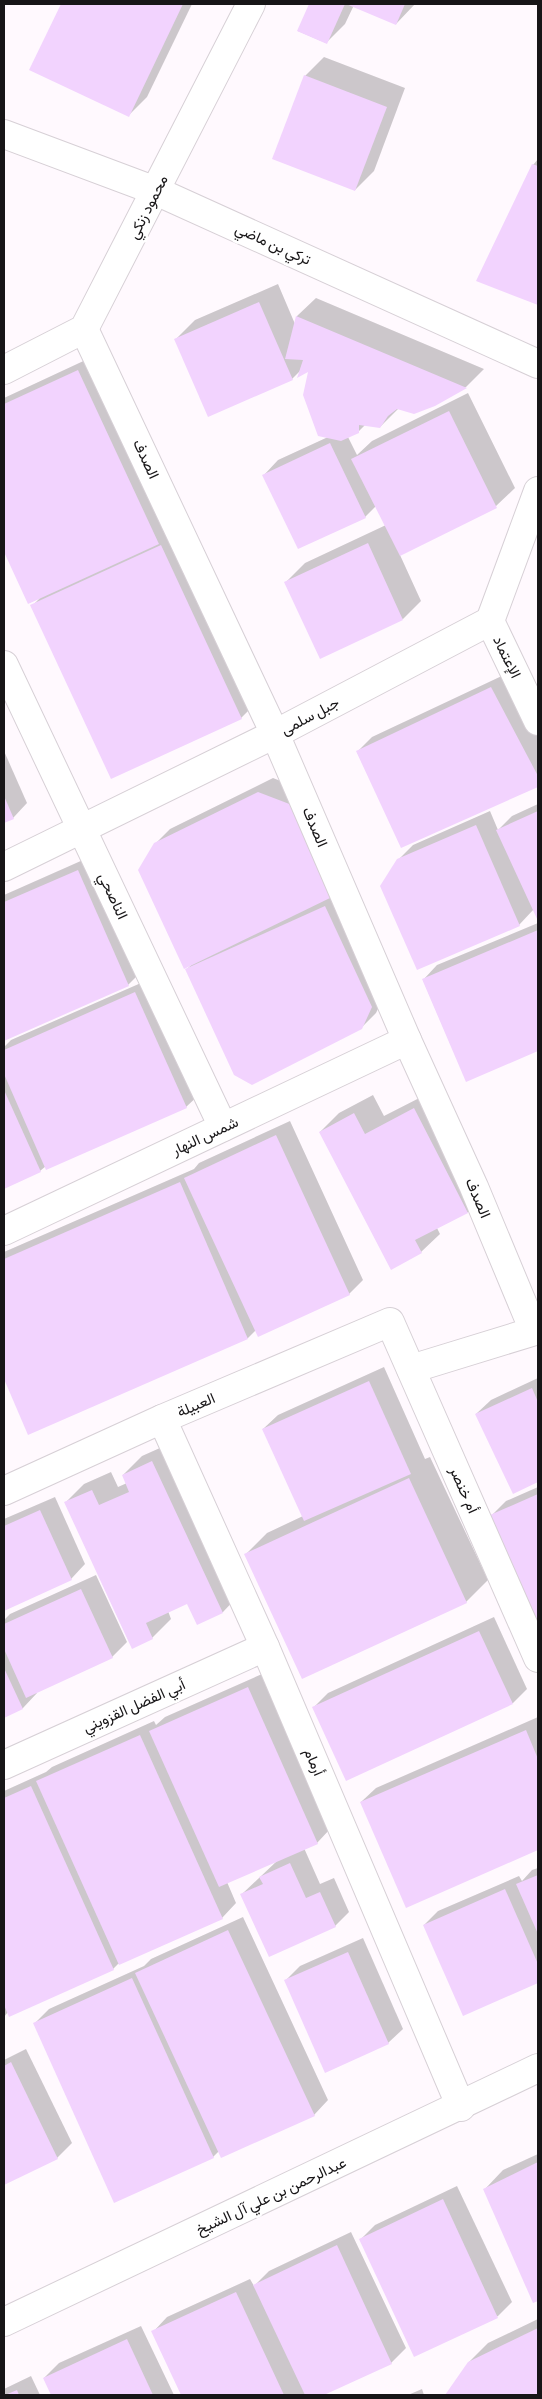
<svg xmlns="http://www.w3.org/2000/svg" width="542" height="2399" font-family="Bitter,Vazirmatn,serif">
	<rect width="100%" height="100%" fill="#fff9fe"/>
	<!-- shadow -->
	<g fill="#0003">
		<path d="M62,4h130l-45,93 -18,18 -98,-45z"/>
		<path d="M310,4h105l-19,20 -42,-19 -9,19 -19,19 -28,-12z"/>
		<path d="M324,57l81,31 -31,83 -19,19 -50,-114z"/>
		<path d="M538,159v145l-60,-23 55,-116z"/>
		<path d="M278,284l17,40 2,-8 19,-18 168,71 -18,18 -32,18 -35,3 -19,19 -15,-2 -7,7 -10,5 9,18 15,-14 96,-48 47,95 -19,18 -96,49 21,46 -18,18 -117,-37 19,-19 81,-38 -10,-19 -11,11 -101,-42 14,-15 50,-23 -18,-67 -10,1 -8,8 -116,-40 19,-19z"/>
		<path d="M92,357l80,172 -7,7 10,-4 80,172 -14,14 -209,-112 8,-8 -11,5 -25,-54v-151z"/>
		<path d="M506,674l32,61v50l-136,61 -45,-94 15,-15z"/>
		<path d="M4,751l23,52 -14,15 -9,4z"/>
		<path d="M273,778l33,13 37,91 -14,15 11,-5 46,100 -10,21 -15,15 -174,-59 6,-6 -38,-119 15,-15z"/>
		<path d="M538,804v112l-4,-7 -15,16 -121,-65 15,-15 77,-34 8,19 14,-14z"/>
		<path d="M92,856l51,114 -15,15 -124,55v-145z"/>
		<path d="M538,923v127l-72,30 -43,-100 14,-15z"/>
		<path d="M150,979l51,114 -15,14 -140,59 -6,5 -36,16v-140l7,-7z"/>
		<path d="M433,1091l53,102 -18,19 -31,16 3,6 -19,18 -101,-120 19,-19 34,-18 11,21z"/>
		<path d="M290,1121l73,159 -14,14 -93,36 -8,8 -219,95 -25,-57v-124l190,-83 5,-6z"/>
		<path d="M384,1367l41,92 5,-2 58,123 -22,22 -220,-48 21,-21 36,-17 -40,-87 15,-14z"/>
		<path d="M538,1378v103l-25,11 -37,-78 15,-14z"/>
		<path d="M171,1443l70,150 -18,19 -26,11 -9,-21 -20,9 3,8 -19,19 -87,-135 19,-19 27,-12 7,15 9,-4 -4,-8 19,-19z"/>
		<path d="M538,1487v129l-2,1 -44,-102 14,-14z"/>
		<path d="M55,1497l30,67 -14,15 -67,30v-90z"/>
		<path d="M96,1575l31,67 -15,15 -76,35 1,1 -14,15 -19,9v-97l6,-6z"/>
		<path d="M494,1617l33,72 -14,14 -199,4 14,-14z"/>
		<path d="M262,1674l69,154 -14,15 -13,5 16,36 14,-6 15,34 -14,14 -93,-32 36,-34 -51,22 9,21 -14,15 -104,46 -5,5 -105,43 -4,5v-226l42,-19 6,-5 102,-46 2,4 9,-8z"/>
		<path d="M538,1717v132l-132,57 -45,-104 15,-14z"/>
		<path d="M538,1868v114l-74,32 -40,-89 14,-14 81,-35 3,5 10,-11z"/>
		<path d="M243,1917l85,183 -14,15 -95,36 -6,6 -178,-134 14,-14 95,-43 7,-7z"/>
		<path d="M363,1938l40,91 -15,14 -102,-63 14,-14z"/>
		<path d="M26,2049l46,94 -15,15 -53,25v-123z"/>
		<path d="M538,2154v146l-4,2 -49,-113 18,-19z"/>
		<path d="M457,2186l55,116 -14,14 -83,39 -54,-116 14,-14z"/>
		<path d="M351,2232l55,116 -15,15 -70,32h-138l-30,-63 14,-15 83,-38 4,7 15,-15z"/>
		<path d="M538,2319v76h-91l22,-33 19,-19z"/>
		<path d="M141,2326l33,69h-122l-8,-17 15,-15z"/>
		<path d="M31,2376l9,19h-36v-6z"/>
		<path d="M422,2389l2,6h-16z"/>
	</g>
	<!-- building -->
	<g fill="#f2d3fe">
		<path d="M61,4h122l-54,113 -100,-47z"/>
		<path d="M309,4h36l-18,40 -30,-13z"/>
		<path d="M346,4h59l-9,21z"/>
		<path d="M304,75l83,32 -32,84 -83,-32z"/>
		<path d="M532,164l6,2v139l-62,-24z"/>
		<path d="M259,302l34,78 -85,37 -34,-78z"/>
		<path d="M296,316l171,72 -32,18 -21,8 -17,-5 -9,7 -8,12 -21,-3v8l-18,8 -23,-5 -15,-41 5,-23 -11,6 6,-18 -18,-1z"/>
		<path d="M78,370l81,174 -131,60 -24,-52v-148z"/>
		<path d="M449,411l48,97 -97,48 -49,-97z"/>
		<path d="M330,443l36,75 -68,31 -36,-74z"/>
		<path d="M368,543l35,77 -83,39 -36,-77z"/>
		<path d="M161,545l81,174 -131,60 -81,-174z"/>
		<path d="M491,687l47,89v11l-137,61 -45,-97z"/>
		<path d="M258,792l34,13 38,93 -146,71 -46,-99 16,-27z"/>
		<path d="M4,796l10,23 -10,4z"/>
		<path d="M538,811v110l-42,-91z"/>
		<path d="M476,825l44,101 -103,44 -37,-84 17,-27z"/>
		<path d="M78,870l51,116 -125,55v-139z"/>
		<path d="M325,906l47,101 -10,22 -110,56 -18,-10 -49,-106z"/>
		<path d="M538,930v121l-72,31 -44,-103z"/>
		<path d="M135,992l52,116 -141,62 -42,-96v-24z"/>
		<path d="M4,1090l37,82 -37,17z"/>
		<path d="M414,1108l54,105 -53,27 7,13 -31,17 -72,-138 35,-19 11,21z"/>
		<path d="M276,1135l74,160 -92,42 -74,-159z"/>
		<path d="M180,1182l68,157 -220,96 -24,-56v-120z"/>
		<path d="M369,1381l42,93 -107,47 -42,-92z"/>
		<path d="M532,1388l6,14v80l-25,12 -38,-80z"/>
		<path d="M152,1461l71,152 -26,12 -10,-21 -41,19 7,16 -21,10 -68,-147 28,-12 7,15 30,-13 -7,-17z"/>
		<path d="M409,1478l58,125 -165,76 -58,-125z"/>
		<path d="M538,1494v123l-3,2 -45,-104z"/>
		<path d="M40,1510l32,70 -68,31v-85z"/>
		<path d="M81,1589l32,69 -87,40 -22,-49v-25z"/>
		<path d="M479,1631l34,73 -167,77 -34,-74z"/>
		<path d="M4,1668l19,41 -19,9z"/>
		<path d="M248,1687l70,157 -99,43 -70,-156z"/>
		<path d="M526,1730l12,29v91l-132,58 -46,-106z"/>
		<path d="M140,1735l83,184 -104,46 -83,-184z"/>
		<path d="M31,1786l83,184 -105,47 -5,-12v-207z"/>
		<path d="M290,1863l16,35 14,-6 16,35 -67,30 -29,-63 23,-10 -4,-7z"/>
		<path d="M538,1875v59l-22,-50z"/>
		<path d="M505,1889l33,75v19l-75,33 -40,-91z"/>
		<path d="M228,1930l87,186 -94,42 -86,-185z"/>
		<path d="M348,1952l41,92 -64,29 -41,-93z"/>
		<path d="M132,1978l82,180 -100,45 -81,-180z"/>
		<path d="M11,2062l47,97 -54,26v-119z"/>
		<path d="M538,2162v139l-5,2 -50,-114z"/>
		<path d="M443,2199l55,119 -84,39 -55,-118z"/>
		<path d="M337,2245l55,119 -68,31h-19l-52,-110z"/>
		<path d="M236,2292l48,103h-103l-30,-64z"/>
		<path d="M538,2328v67h-93l23,-33z"/>
		<path d="M127,2339l26,56h-102l-8,-17z"/>
		<path d="M17,2390l2,5h-14z"/>
	</g>
	<g fill="none" stroke-linecap="round" stroke-linejoin="round">
		<!-- minor casing -->
		<g stroke="#d7d0d6" stroke-width="30">
			<g id="minor">
				<path d="M4,134l152,57 382,173"/>
				<path d="M84,329l191,405 132,306 67,147 60,144"/>
				<path d="M4,370l80,-41 167,-325"/>
				<path d="M490,621l48,100"/>
				<path d="M4,665l219,462"/>
				<path d="M4,867l271,-133 215,-113 48,-130"/>
				<path d="M4,1231l403,-191"/>
				<path d="M411,1369l127,-39"/>
				<path d="M162,1419l103,228 196,460"/>
				<path d="M4,1491l158,-72 228,-97 148,336"/>
				<path d="M4,1765l261,-118"/>
				<path d="M4,2322l534,-254"/>
			</g>
		</g>
		<!-- minor -->
		<use href="#minor" stroke="#fff" stroke-width="28"/>
	</g>
	<g text-anchor="middle" dominant-baseline="central" stroke-width="5" stroke-linejoin="round" paint-order="stroke">
		<!-- street labels -->
		<g font-size="15" fill="#171517" stroke="#fff">
			<text transform="translate(148 207) rotate(-63)">محمود زنكي</text>
			<text transform="translate(273 244) rotate(24)">تركي بن ماضي</text>
			<text transform="translate(146 459) rotate(65)">الصدف</text>
			<text transform="translate(507 657) rotate(64)">الإعتماد</text>
			<text transform="translate(310 716) rotate(-28)">جبل سلمى</text>
			<text transform="translate(315 827) rotate(67)">الصدف</text>
			<text transform="translate(113 896) rotate(65)">الناصحي</text>
			<text transform="translate(205 1136) rotate(-25)">شمس النهار</text>
			<text transform="translate(478 1198) rotate(67)">الصدف</text>
			<text transform="translate(196 1405) rotate(-23)">العبيلة</text>
			<text transform="translate(464 1490) rotate(66)">أم خنصر</text>
			<text transform="translate(134 1706) rotate(-24)">أبي الفضل القزويني</text>
			<text transform="translate(314 1762) rotate(67)">أرمام</text>
			<text transform="translate(271 2196) rotate(-25)">عبدالرحمن بن علي آل الشيخ</text>
		</g>
	</g>
	<!-- border -->
	<rect width="542" height="2399" fill="none" stroke="#171517" stroke-width="10"/>
</svg>
